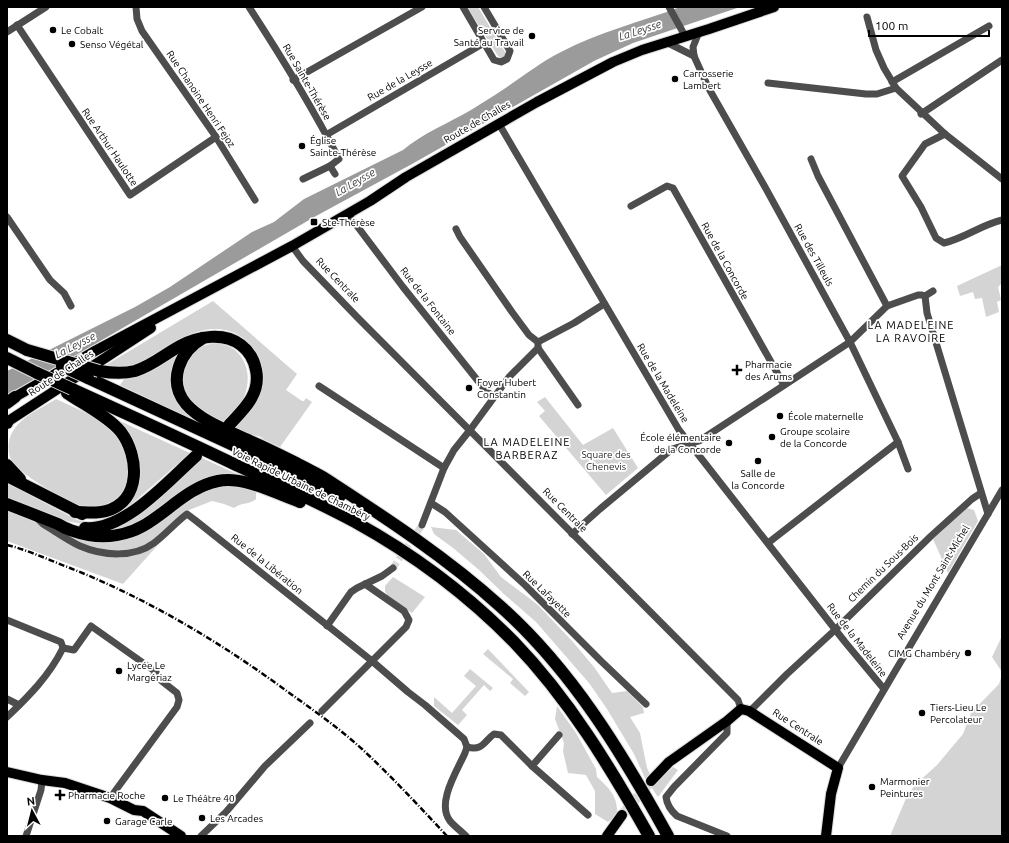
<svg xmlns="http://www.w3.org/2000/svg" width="1009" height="843" font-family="Ubuntu,sans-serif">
	<rect width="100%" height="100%" fill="#fff"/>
	<!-- green -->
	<g fill="#d4d4d4">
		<path d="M467,7h11l27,45 1,4 -4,3 -4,-3z"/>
		<path d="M1002,265v18l-4,4 3,13 -4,2 2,10 -13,5 -4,-19 -7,1 -2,-7 -13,4 -3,-10z"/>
		<path d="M213,301l84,73 -11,16 16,11h2l2,-3 6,4 -32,45 -15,-7 -6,-4 -8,-1 -18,-8c14,-14 27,-25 30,-45 1,-15 -4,-29 -14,-39 -9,-9 -21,-14 -33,-14 -37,0 -53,30 -83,38 -10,2 -17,0 -27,-2z"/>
		<path d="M217,343c29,3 38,35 25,58 -4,8 -12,15 -18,21l-24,-12 -17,-18v-27c11,-13 15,-20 34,-22z"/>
		<path d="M180,353l-8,15 -1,9 42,52 -93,-44 5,-7z"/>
		<path d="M545,397l38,48 30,-17 25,40 -32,27 -67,-79 6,-5 -8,-9z"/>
		<path d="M56,399c32,15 66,26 72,65 5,26 -17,49 -43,43 -16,-4 -62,-31 -72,-44 -6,-9 -6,-23 0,-32 9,-15 29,-23 43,-32z"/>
		<path d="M113,418l77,35 -63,55 -13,7 -2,-2 25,-36z"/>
		<path d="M202,458l48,22 -27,-3 -89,49 -30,5 13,-4 15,-8z"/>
		<path d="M7,483l70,37 18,5c-31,-1 -60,-14 -88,-25z"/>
		<path d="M224,485l28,4 4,3v7c-6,6 -15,3 -22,9l-10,-4 -12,-3 -23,9 -66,74 -116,-43v-32l95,32 101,-50z"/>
		<path d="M967,508l7,2 4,11 -30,52 -15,-34z"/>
		<path d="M431,527l25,3 28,24 17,23 37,28 35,37 21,25 18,26 15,-2 16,16 1,6 -14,4 10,16 7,35 8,16 18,-17 5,3 -20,27 -13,-19 -11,-24 -27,-45 -18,-26 -53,-61 -31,-27 -27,-26 -25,-21 -19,-14z"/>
		<path d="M393,577l32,20 -13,16 -26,-17 1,-2 -2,-2v-6z"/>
		<path d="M1002,636v36l-10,-15z"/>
		<path d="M488,649l41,43 -4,4 -15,-13 3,-4 -30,-25z"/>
		<path d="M470,669l23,19 -3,3 -6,-6 -22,25 5,5 -9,10 -24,-19v-9l18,16 24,-27 -12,-10z"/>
		<path d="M1002,675v161h-112l17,-40 8,-11 22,-20 26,-31 8,-21 28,-29z"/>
		<path d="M557,706l19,27 20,36 1,8c13,12 21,19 20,38l-9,7 -13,-8v-23l-9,-16 -18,-2 -5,-22 1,-8 -9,-24z"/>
	</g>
	<!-- water -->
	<path fill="#9b9b9b" d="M680,7h60l-107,36 -39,18 -182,103 -96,52 -309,179v-24l128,-64 35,-20 82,-55 22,-10 30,-23 99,-49c20,-17 46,-27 68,-40 12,-8 25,-15 36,-23 18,-12 34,-25 54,-35 37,-20 80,-30 119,-45z"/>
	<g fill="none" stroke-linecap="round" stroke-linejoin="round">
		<!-- minor-tunnel -->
		<path stroke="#d9d9d9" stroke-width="7" stroke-dasharray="7 3.5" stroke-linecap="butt" d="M393,568l29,-43"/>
		<!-- major-tunnel -->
		<path stroke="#d9d9d9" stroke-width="10" stroke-dasharray="10 5" stroke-linecap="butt" d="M622,815l29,-34"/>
		<!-- major casing -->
		<g stroke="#dbdbdb" stroke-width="12">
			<g id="major">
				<path d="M8,401l85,-49 199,-106 78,-45 36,-24 131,-75 76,-40 29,-12 67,-21 65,-22"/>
				<path d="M7,422l144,-94"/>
				<path d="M7,772l35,8 23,3 45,15 24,12 9,1 38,25"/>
				<path d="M651,781l18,-19 58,-41 14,-12 8,2 89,57 -7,26 -5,42"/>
				<path d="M607,836l15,-21"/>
			</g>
		</g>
		<!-- highway casing -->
		<g stroke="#dbdbdb" stroke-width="14">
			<g id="highway">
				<path d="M203,338c-23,13 -36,43 -17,66 16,18 43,27 64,37 17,7 34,16 50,24 9,5 18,9 26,14 60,39 121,79 174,127 72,64 122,147 168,230"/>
				<path d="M7,340l20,10"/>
				<path d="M7,358l30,15"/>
				<path d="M99,371c12,2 24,3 36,0 17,-5 30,-17 45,-25 18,-10 44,-14 61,-1 8,6 13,15 15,25 5,24 -12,39 -27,55"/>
				<path d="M88,378l225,104 27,14"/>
				<path d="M72,389c55,25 110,50 164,76 40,18 80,36 119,57 58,32 112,72 159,120 55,57 96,125 135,194"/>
				<path d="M67,393c16,11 42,24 54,39 18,24 21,69 -15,79 -10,3 -21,1 -31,1"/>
				<path d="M7,403l8,-6"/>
				<path d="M7,423v-1"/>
				<path d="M7,465l13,14"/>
				<path d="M7,476l75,38"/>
				<path d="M7,504l51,20c9,6 20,9 31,11 18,3 38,0 54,-9 25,-14 45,-39 75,-45 26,-5 57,12 82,21"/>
				<path d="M85,528c40,3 83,-47 111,-72"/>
			</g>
		</g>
		<!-- minor -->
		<g stroke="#4d4d4d" stroke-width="7">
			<path d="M136,7l1,12 5,12 74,106 39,63"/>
			<path d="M249,7c32,49 63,100 90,152l-9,7 -27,13"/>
			<path d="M463,7l31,53 7,2 6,-3 3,-8 -26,-44"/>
			<path d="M669,7l16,29"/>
			<path d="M867,17l9,33 8,18 12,20 49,46 57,45"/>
			<path d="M17,25l113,170 86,-58"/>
			<path d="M7,32l39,-25"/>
			<path d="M699,32l-6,15 1,9 14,31 57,100 85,155 48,100 10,27"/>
			<path d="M666,42l28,14"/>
			<path d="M293,80l129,-73"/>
			<path d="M892,82l97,-56"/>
			<path d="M768,83l98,11h11l19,-6"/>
			<path d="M921,114l81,-54"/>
			<path d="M499,124l180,306 166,212 39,47"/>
			<path d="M945,134l-20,10 -23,32 19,31 15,31 8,5c21,-5 37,-18 58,-23"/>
			<path d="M326,135l158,-92"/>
			<path d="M811,159l7,17 69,130"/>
			<path d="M330,166l5,8"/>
			<path d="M631,206l36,-20 6,2 111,197"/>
			<path d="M348,214l55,73 83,104 8,6"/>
			<path d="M7,217l43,63 14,13 7,13"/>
			<path d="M456,229l4,8 52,75 17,23 9,7"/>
			<path d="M292,246l11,15 54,56 381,383 3,9"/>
			<path d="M925,296l2,17 61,201"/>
			<path d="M538,348l40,57"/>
			<path d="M319,386l125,82"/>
			<path d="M431,503l14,9 80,73 76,76 45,43"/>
			<path d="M38,519l5,5c12,7 24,16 37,22 23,10 54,12 74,-3 12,-9 21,-20 33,-29l8,6 177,141 36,31 17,13 39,34 3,8 -2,6c-8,18 -29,50 -15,68 4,5 11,10 16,15"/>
			<path d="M422,525l22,-57 10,-18 16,-20 39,-53 29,-29v-6l36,-19 30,-19"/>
			<path d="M572,534l28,-25 72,-60 27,-8 151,-99 37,-36 31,-11h4l3,1 8,-5"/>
			<path d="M768,543l130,-101"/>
			<path d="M7,620l54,22 2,6c-14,28 -34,48 -56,69"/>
			<path d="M327,626l24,-34 6,-4 25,-12 11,-8"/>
			<path d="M63,648l11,2 17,-24 65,46 -2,3 23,18 2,7 -2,7 -67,91"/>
			<path d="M7,699l12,6"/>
			<path d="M322,711l84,-84 3,-7 -5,-9 -39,-27"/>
			<path d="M750,711l37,-37 49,-45 95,-93 41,-37 9,-6"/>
			<path d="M467,747c16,4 16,-5 27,-13l7,1 31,31 56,49"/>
			<path d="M532,766l27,-31"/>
			<path d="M838,768l164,-278"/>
			<path d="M26,836l15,-46 1,-10"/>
			<path d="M201,836l25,-24 39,-46 45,-43"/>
			<path d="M727,836l-50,-20c-7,-6 -10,-11 -11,-19l8,-10 53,-54v-12"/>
		</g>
		<!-- major -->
		<use href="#major" stroke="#000" stroke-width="10"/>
		<!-- highway -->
		<use href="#highway" stroke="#000" stroke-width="12"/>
		<!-- rail -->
		<path stroke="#000" stroke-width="2.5" stroke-dasharray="6 2 1 2" stroke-linecap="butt" d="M7,545c21,5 42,15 63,23 78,31 150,74 218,124 25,18 51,36 74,57 30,28 57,57 85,87"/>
		<!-- highway-bridge casing -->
		<g stroke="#dbdbdb" stroke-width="14" stroke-linecap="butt">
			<g id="highway-bridge">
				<path d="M27,350l72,21"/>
				<path d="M62,366l26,12"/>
				<path d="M37,373l35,16"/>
			</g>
		</g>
		<!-- highway-bridge -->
		<use href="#highway-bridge" stroke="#000" stroke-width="12"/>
	</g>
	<!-- markers -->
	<g fill="#000" stroke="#fff" stroke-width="1.5">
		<circle cx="53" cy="30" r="4"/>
		<circle cx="532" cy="36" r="4"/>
		<circle cx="72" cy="44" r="4"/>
		<circle cx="675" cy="79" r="4"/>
		<circle cx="302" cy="146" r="4"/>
		<rect x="310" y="218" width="8" height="8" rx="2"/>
		<path d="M735 364h4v4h4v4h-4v4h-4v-4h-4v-4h4z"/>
		<circle cx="469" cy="388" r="4"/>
		<circle cx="780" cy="416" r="4"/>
		<circle cx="772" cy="437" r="4"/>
		<circle cx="729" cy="443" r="4"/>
		<circle cx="758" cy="461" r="4"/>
		<circle cx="968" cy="653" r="4"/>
		<circle cx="119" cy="671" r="4"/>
		<circle cx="922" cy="713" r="4"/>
		<circle cx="872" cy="787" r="4"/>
		<path d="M58 789h4v4h4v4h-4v4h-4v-4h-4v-4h4z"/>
		<circle cx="165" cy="798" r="4"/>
		<circle cx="202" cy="818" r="4"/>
		<circle cx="107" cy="821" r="4"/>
	</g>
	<g text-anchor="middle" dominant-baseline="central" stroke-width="3.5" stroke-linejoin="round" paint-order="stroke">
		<!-- poi labels -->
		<g font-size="10" fill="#000" stroke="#fff" text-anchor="start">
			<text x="61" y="30">Le Cobalt</text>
			<text x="524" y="30" text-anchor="end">Service de<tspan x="524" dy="12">Santé au Travail</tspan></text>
			<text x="80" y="44">Senso Végétal</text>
			<text x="683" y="73">Carrosserie<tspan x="683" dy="12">Lambert</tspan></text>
			<text x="310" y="140">Église<tspan x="310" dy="12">Sainte-Thérèse</tspan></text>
			<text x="322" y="222">Ste-Thérèse</text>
			<text x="745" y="364">Pharmacie<tspan x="745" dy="12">des Arums</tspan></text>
			<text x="477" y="382">Foyer Hubert<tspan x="477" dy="12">Constantin</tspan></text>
			<text x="788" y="416">École maternelle</text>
			<text x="780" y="431">Groupe scolaire<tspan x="780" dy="12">de la Concorde</tspan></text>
			<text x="721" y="437" text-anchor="end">École élémentaire<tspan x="721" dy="12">de la Concorde</tspan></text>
			<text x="758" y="473" text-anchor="middle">Salle de<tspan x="758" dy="12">la Concorde</tspan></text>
			<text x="960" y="653" text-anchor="end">CIMG Chambéry</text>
			<text x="127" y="665">Lycée Le<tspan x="127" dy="12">Margériaz</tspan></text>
			<text x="930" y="707">Tiers-Lieu Le<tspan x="930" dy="12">Percolateur</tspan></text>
			<text x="880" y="781">Marmonier<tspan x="880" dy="12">Peintures</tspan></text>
			<text x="68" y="795">Pharmacie Roche</text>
			<text x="173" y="798">Le Théâtre 40</text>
			<text x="210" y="818">Les Arcades</text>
			<text x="115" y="821">Garage Carle</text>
		</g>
		<!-- street labels -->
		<g font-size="10" fill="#000" stroke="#fff">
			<text transform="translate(400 80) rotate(-30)">Rue de la Leysse</text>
			<text transform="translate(307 82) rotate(60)">Rue Sainte-Thérèse</text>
			<text transform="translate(201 99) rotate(56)">Rue Chanoine Henri Fejoz</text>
			<text transform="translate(477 122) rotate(-30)">Route de Challes</text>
			<text transform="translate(110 147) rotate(56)">Rue Arthur Haulotte</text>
			<text transform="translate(814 255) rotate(61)">Rue des Tilleuls</text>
			<text transform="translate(725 261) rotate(61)">Rue de la Concorde</text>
			<text transform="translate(338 280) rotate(46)">Rue Centrale</text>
			<text transform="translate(428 301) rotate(52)">Rue de la Fontaine</text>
			<text transform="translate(61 373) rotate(-33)">Route de Challes</text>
			<text transform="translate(663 383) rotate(59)">Rue de la Madeleine</text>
			<text transform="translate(301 484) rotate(26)">Voie Rapide Urbaine de Chambéry</text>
			<text transform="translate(565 510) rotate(45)">Rue Centrale</text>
			<text transform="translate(267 564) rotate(39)">Rue de la Libération</text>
			<text transform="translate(883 568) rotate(-44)">Chemin du Sous-Bois</text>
			<text transform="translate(933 582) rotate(-59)">Avenue du Mont Saint-Michel</text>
			<text transform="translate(547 594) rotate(44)">Rue Lafayette</text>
			<text transform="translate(857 640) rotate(52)">Rue de la Madeleine</text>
			<text transform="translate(798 727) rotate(33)">Rue Centrale</text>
		</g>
		<!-- park labels -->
		<g font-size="10" fill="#2b2b2b" stroke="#fff">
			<text x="606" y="454">Square des<tspan x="606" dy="12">Chenevis</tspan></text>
		</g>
		<!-- water labels -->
		<g font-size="11" font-style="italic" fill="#3c3c3c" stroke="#fff">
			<text transform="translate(640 30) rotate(-18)">La Leysse</text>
			<text transform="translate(355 182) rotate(-30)">La Leysse</text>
			<text transform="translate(75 345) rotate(-27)">La Leysse</text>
		</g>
		<!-- neighbourhood labels -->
		<g font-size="11" letter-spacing="1" fill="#000" stroke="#fff">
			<text x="911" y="325">LA MADELEINE<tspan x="911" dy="13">LA RAVOIRE</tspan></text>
			<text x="527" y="442">LA MADELEINE<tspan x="527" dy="13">BARBERAZ</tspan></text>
		</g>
	</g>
	<!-- border -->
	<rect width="1009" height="843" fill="none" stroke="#000000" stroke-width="16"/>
	<!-- north arrow -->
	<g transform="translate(32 811) rotate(353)" stroke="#ffffff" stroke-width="3" paint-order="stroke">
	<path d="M0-3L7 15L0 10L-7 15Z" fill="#000000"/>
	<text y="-6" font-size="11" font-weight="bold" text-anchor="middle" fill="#000000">N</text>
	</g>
	<!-- scale -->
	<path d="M869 30v6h120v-6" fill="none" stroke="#000000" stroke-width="2"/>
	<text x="875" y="30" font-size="12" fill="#000000" stroke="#ffffff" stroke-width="3" paint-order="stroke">100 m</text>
</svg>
